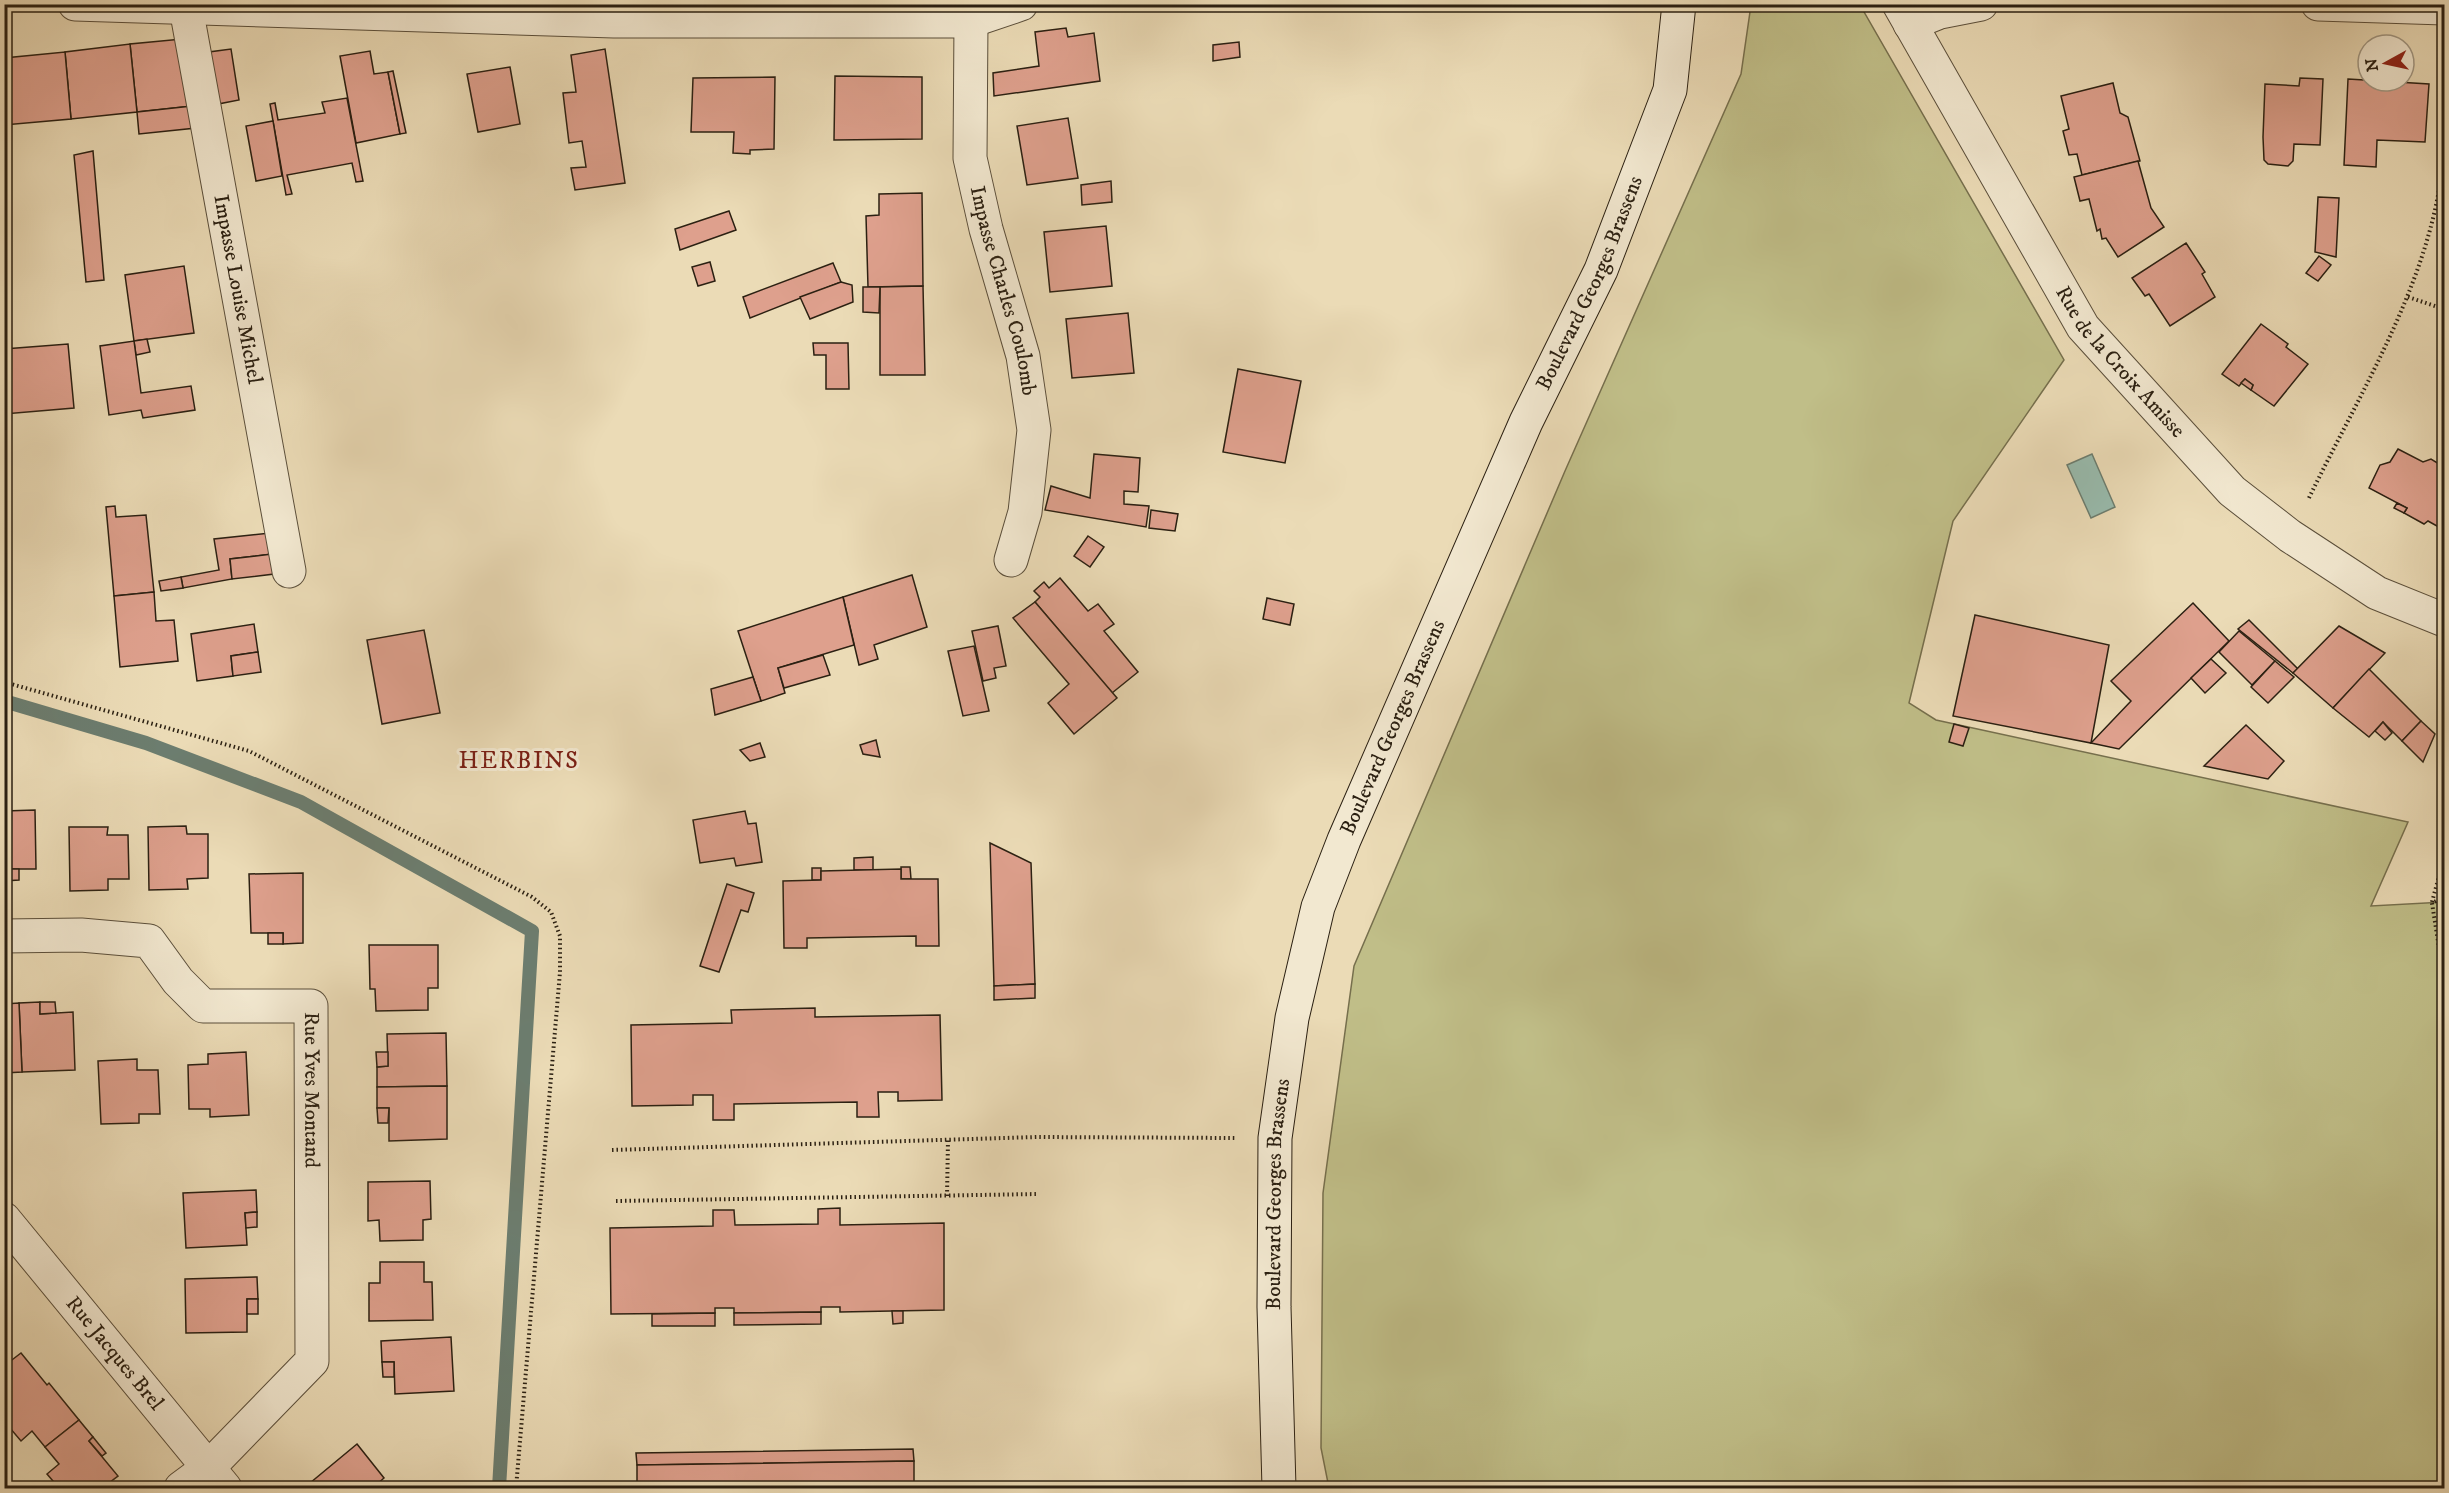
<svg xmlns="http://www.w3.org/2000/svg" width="2449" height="1493" font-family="'IM FELL DW Pica',serif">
	<rect width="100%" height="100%" fill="#ebdbb6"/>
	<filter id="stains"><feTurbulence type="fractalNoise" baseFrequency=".00333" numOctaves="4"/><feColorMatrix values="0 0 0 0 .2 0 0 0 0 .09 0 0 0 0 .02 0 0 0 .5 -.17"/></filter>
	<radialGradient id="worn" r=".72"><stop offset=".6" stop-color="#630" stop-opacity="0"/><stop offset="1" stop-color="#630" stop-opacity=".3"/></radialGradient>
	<!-- green -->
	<path fill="#c0be88" stroke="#766f4d" stroke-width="1.5" d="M1751,5h109l204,355 -111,161 -44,182 27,17 472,102 -37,84 73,-4v586h-1115l-8,-40 2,-255 31,-227 211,-495 176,-397z"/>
	<!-- water -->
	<path fill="#98bbad" stroke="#6c7d6f" stroke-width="1.5" d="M2092,454l23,53 -24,11 -24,-53z"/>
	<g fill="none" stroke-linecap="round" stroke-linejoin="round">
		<!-- stream -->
		<path stroke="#6c7d6f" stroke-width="14" d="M4,701l142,42 155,59 231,129 -33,557"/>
	</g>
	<!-- building -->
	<g fill="#dea08d" stroke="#2b2012" stroke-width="1.5">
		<path d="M1066,28l2,9 26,-4 6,48 -106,15 -1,-23 46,-7 -4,-34z"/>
		<path d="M182,39l10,67 -55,6 -7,-68z"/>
		<path d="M1239,42l1,15 -27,4v-16z"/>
		<path d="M130,44l7,68 -66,7 -6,-67z"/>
		<path d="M231,49l8,51 -21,4 -9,-52z"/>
		<path d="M605,49l20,134 -50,7 -4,-22 15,-1 -4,-26 -13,2 -6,-50 13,-1 -5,-37z"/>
		<path d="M370,51l4,23 14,-2 12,62 -44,9 -16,-87z"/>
		<path d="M65,52l6,67 -67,6v-67z"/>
		<path d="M510,67l10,57 -42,8 -11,-58z"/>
		<path d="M393,71l13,62 -6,1 -12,-62z"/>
		<path d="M835,76l87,1v62l-88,1z"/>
		<path d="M775,77l-1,72 -24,1v4l-17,-1 1,-21h-43l2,-54z"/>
		<path d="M2300,78l23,1 -3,66 -26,-1 -1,17 -5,5 -20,-2 -4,-4 -1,-23 2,-53 34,2z"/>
		<path d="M2348,79l81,5 -4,58 -48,-2 -1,27 -32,-2z"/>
		<path d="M2113,83l7,30 8,4 12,44 -58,14 -5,-21 -8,1 -6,-24 6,-2 -8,-33z"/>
		<path d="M347,98l16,83 -7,1 -4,-19 -65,12 5,19 -6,1 -16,-91 5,-1 3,17 47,-7 -3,-11z"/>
		<path d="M192,106l4,22 -57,6 -2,-22z"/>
		<path d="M1068,118l10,60 -51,7 -10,-59z"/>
		<path d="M273,121l9,55 -26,5 -10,-55z"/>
		<path d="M93,151l11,129 -18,2 -12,-127z"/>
		<path d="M2138,161l13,47 13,19 -46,30 -12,-19 -4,1 -2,-10 -3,2 -8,-32 -9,2 -6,-24z"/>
		<path d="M1111,181l1,21 -30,3 -1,-20z"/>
		<path d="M922,193l1,93 -55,1 -2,-71 13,-1v-21z"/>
		<path d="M2318,197l21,1 -3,59 -21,-5z"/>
		<path d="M729,211l7,19 -56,20 -5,-21z"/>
		<path d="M1106,226l6,60 -62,6 -6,-60z"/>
		<path d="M2186,243l19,29 -3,2 13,23 -45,29 -21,-32 -4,2 -13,-18z"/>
		<path d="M2319,256l12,9 -13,16 -12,-8z"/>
		<path d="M710,262l5,19 -17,5 -6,-19z"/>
		<path d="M833,263l8,19 -91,36 -7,-21z"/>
		<path d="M184,266l10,67 -60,8 -9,-66z"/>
		<path d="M841,282l11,3 1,17 -43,17 -10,-22z"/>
		<path d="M923,286l2,89h-45v-88z"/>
		<path d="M863,287h17l-1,26 -16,-1z"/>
		<path d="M1128,313l6,60 -62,5 -6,-59z"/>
		<path d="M2261,324l27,20 -2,3 22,17 -34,42 -23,-16 2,-5 -8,-6 -6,7 -17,-12z"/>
		<path d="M147,339l3,13 -14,3 -2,-14z"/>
		<path d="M134,341l7,52 50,-7 4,24 -52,8 -2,-8 -32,5 -9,-69z"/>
		<path d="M813,343h35l1,46h-23v-34h-12z"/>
		<path d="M68,344l6,64 -70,6v-65z"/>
		<path d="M1238,369l63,12 -16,82 -62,-11z"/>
		<path d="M2245,379l8,6 -2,5 -10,-7z"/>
		<path d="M2398,449l25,13 8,-3 13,8v63l-16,-9 -4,3 -20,-11 3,-5 -38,-20 11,-23 10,-3z"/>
		<path d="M1094,454l46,4 -2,34 -14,-1v13l25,2 -3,21 -101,-17 6,-24 39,12z"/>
		<path d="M2397,503l10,5 -3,5 -10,-5z"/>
		<path d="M115,506l1,11 30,-2 8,77 -40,4 -8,-89z"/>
		<path d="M1151,510l27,4 -3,17 -26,-3z"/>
		<path d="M270,533l2,21 -42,5 2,20 -49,9 -2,-11 38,-7 -5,-31z"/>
		<path d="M1088,536l16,11 -14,20 -16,-11z"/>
		<path d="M272,554l2,20 -42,5 -2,-20z"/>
		<path d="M912,575l15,52 -53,18 4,14 -19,6 -16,-68z"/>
		<path d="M181,577l2,11 -22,3 -2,-10z"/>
		<path d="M1060,578l28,33 10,-7 16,20 -10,7 34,41 -26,21 -77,-91 5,-5 -6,-6 10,-9 5,6z"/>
		<path d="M154,592l2,29 18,-1 4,41 -58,6 -6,-71z"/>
		<path d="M843,597l11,48 -76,23 7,25 -24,8 -23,-70z"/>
		<path d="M1267,598l27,6 -4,21 -27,-6z"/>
		<path d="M1035,602l82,96 -43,36 -26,-31 21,-19 -56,-66z"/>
		<path d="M2193,603l36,38 -110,108 -28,-6 40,-42 -20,-20z"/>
		<path d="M1975,615l134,30 -18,98 -138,-27z"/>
		<path d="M2249,620l49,49 -5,4 -55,-44z"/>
		<path d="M254,624l4,28 -27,4 2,20 -36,5 -6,-47z"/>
		<path d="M998,626l8,40 -12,2 2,10 -13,3 -11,-50z"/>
		<path d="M2339,626l46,27 -52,55 -40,-35z"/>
		<path d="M424,630l16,83 -58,11 -15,-84z"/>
		<path d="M2239,631l36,30 -23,24 -33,-33z"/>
		<path d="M974,646l15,65 -26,5 -15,-65z"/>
		<path d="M258,652l3,20 -28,4 -2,-20z"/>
		<path d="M823,655l7,20 -46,13 -6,-20z"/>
		<path d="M2211,659l15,14 -21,20 -14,-15z"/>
		<path d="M2275,661l19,16 -26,26 -17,-16z"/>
		<path d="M2369,669l52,52 -19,20 -19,-19 -14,15 -36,-29z"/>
		<path d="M753,677l8,24 -46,14 -4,-26z"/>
		<path d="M2421,721l14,13 -12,28 -21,-21z"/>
		<path d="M2383,722l9,11 -7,7 -10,-9z"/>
		<path d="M1954,724l15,4 -6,18 -14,-4z"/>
		<path d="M2246,725l38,36 -16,18 -64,-13z"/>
		<path d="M876,740l4,17 -17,-3 -3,-9z"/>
		<path d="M760,743l5,14 -15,4 -10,-11z"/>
		<path d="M35,810l1,59h-32v-58z"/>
		<path d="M745,811l3,13 8,-1 6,39 -26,4 -2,-8 -34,5 -7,-43z"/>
		<path d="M186,826l1,8h21v44l-21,1 1,10 -39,1 -1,-63z"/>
		<path d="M69,827h39l-1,8h21l1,44h-21v11l-38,1z"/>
		<path d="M990,843l41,20 4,121 -41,2z"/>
		<path d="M873,857v13h-19v-12z"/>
		<path d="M901,867h9l1,12h-10z"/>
		<rect x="812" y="868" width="9" height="12"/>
		<path d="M4,869h15v11l-15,1z"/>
		<path d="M901,869v10h37l1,67h-23v-10l-109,2v10h-23l-1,-67 38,-1v-9z"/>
		<path d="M303,873v70l-20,1v-11h-32l-2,-59z"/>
		<path d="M727,884l27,9 -6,19 -7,-2 -22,62 -19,-6z"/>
		<rect x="268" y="933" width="15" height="11"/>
		<path d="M369,945h69v43h-10v22l-52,1 -1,-22h-5z"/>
		<path d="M1035,984v14l-41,2v-14z"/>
		<path d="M40,1002v12l33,-2 2,58 -53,2 -3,-69z"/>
		<path d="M40,1002h15l1,11 -16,1z"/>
		<path d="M19,1003l3,69 -18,1v-69z"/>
		<path d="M815,1008v9l125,-2 2,85 -44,1v-9h-20l1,25h-22v-15l-123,2v16h-21v-25h-20v10l-61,1 -1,-81 101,-2 -1,-13z"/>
		<path d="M446,1033l1,53 -70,1v-20l11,-1 -1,-32z"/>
		<path d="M246,1052l3,63 -39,2v-8h-21l-1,-44 20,-1v-10z"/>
		<path d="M376,1052h12v14l-11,1z"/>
		<path d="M137,1059v11h21l2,44h-21v9l-38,1 -3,-63z"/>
		<path d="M447,1086v53l-58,2v-33h-12v-21z"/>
		<path d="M377,1108h12l-1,15h-10z"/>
		<path d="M430,1181l1,38 -8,1v20l-43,1 -1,-21 -11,1v-39z"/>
		<path d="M256,1190l1,22 -12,1 2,32 -61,3 -3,-55z"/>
		<path d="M840,1208v17l104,-2v87l-104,2v-5h-19v5l-87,1v-5h-19v5l-104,1 -1,-86 103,-2v-16h21l1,15 83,-1v-15z"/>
		<path d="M257,1212v15l-11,1 -1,-15z"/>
		<path d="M380,1262h44v20h8l1,38 -64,1v-38h11z"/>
		<path d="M257,1277l1,22h-11v33l-61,1 -1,-54z"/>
		<rect x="247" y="1299" width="11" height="15"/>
		<path d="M892,1311h11v12l-10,1z"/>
		<path d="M821,1312v12l-87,1v-12z"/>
		<path d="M715,1313v13h-63v-12z"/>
		<path d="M451,1337l3,54 -59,3 -1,-32h-12l-1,-21z"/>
		<path d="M21,1353l26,32 2,-2 30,37 -34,27 -13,-16 -11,10 -17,-20v-55z"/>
		<path d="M382,1362h12v15h-11z"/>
		<path d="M79,1420l14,17 -4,4 29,35 -16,12h-43l-12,-14 12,-10 -14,-17z"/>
		<path d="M93,1437l13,16 -4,3 -13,-15z"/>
		<path d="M357,1444l27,34 -8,7 3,3h-75z"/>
		<path d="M913,1449l1,12 -277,4 -1,-12z"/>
		<path d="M914,1461v27h-277v-23z"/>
	</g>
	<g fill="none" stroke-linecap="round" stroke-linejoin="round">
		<!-- street casing -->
		<g stroke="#5b4f3b" stroke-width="35">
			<g id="street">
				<path d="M75,4l539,17h357l50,-17"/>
				<path id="s1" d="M1899,4l184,323 149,164 58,45 87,57 67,27"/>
				<path d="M2318,4l126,4"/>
				<path id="s2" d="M186,8l103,563"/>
				<path id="s3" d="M971,21l-1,137 16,71 37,127 11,74 -9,82 -14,48"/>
				<path d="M1910,24l30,-12 41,-8"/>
				<path id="s4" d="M4,936l77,-1 68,6 29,40 25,25h108l1,355 -104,107 -27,20"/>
				<path id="s5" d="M4,1219l221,269"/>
			</g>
		</g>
		<!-- secondary casing -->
		<g stroke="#2b2012" stroke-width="35">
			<g id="secondary">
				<path id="s6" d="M1279,1488l-5,-181 1,-169 17,-120 26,-111 26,-67 182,-418 75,-152 69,-180 9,-86"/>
			</g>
		</g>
		<!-- path -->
		<g stroke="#2b2012" stroke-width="4" stroke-dasharray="1.5 3" stroke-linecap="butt">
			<path d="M2408,297l36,12"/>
			<path d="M2309,498c53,-110 127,-225 135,-349"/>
			<path d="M4,682l245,69 283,146 19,15 9,24v36l-44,516"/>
			<path d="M2444,897l-12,6 12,76"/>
			<path d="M2432,902l12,-44"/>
			<path d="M612,1150l425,-13 198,1"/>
			<path d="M947,1196l1,-56"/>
			<path d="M616,1201l422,-7"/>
		</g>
		<!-- street -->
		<use href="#street" stroke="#f2e8d0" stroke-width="33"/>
		<!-- secondary -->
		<use href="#secondary" stroke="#f2e8d0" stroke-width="33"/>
	</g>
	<g text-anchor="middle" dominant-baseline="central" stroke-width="6" stroke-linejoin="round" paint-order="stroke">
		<!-- street labels -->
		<g font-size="21" fill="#2b2012" stroke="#f2e8d0">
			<text stroke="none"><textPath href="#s6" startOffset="1266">Boulevard Georges Brassens</textPath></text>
			<text stroke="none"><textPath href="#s2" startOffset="286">Impasse Louise Michel</textPath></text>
			<text stroke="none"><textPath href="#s3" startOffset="274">Impasse Charles Coulomb</textPath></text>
			<text stroke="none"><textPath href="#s1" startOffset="422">Rue de la Croix Amisse</textPath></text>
			<text stroke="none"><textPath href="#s6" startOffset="780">Boulevard Georges Brassens</textPath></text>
			<text stroke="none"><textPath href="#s4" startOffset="422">Rue Yves Montand</textPath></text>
			<text stroke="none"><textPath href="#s6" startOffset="294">Boulevard Georges Brassens</textPath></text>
			<text stroke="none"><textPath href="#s5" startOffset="174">Rue Jacques Brel</textPath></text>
		</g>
		<!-- quarter labels -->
		<g font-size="24" letter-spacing="1.5" fill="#7a1f14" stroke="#f2e8d0">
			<text x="519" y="761">HERBINS</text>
		</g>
	</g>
	<!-- margin -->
	<rect width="2449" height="1493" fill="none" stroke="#ebdbb6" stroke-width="24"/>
	<rect x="6" y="6" width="2437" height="1481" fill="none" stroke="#2b2012" stroke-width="3"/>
	<rect x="12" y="12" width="2425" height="1469" fill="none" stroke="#2b2012" stroke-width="1.5"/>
	<!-- north arrow -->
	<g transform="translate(2386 63) rotate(262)"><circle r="28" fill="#f2e8d0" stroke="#a29884" stroke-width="1.5"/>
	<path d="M0-4.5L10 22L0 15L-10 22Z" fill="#8f2418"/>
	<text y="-9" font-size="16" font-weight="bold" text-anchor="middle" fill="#2b2012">N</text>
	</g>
	<rect width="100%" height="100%" filter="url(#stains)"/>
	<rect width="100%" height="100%" fill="url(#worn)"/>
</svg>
